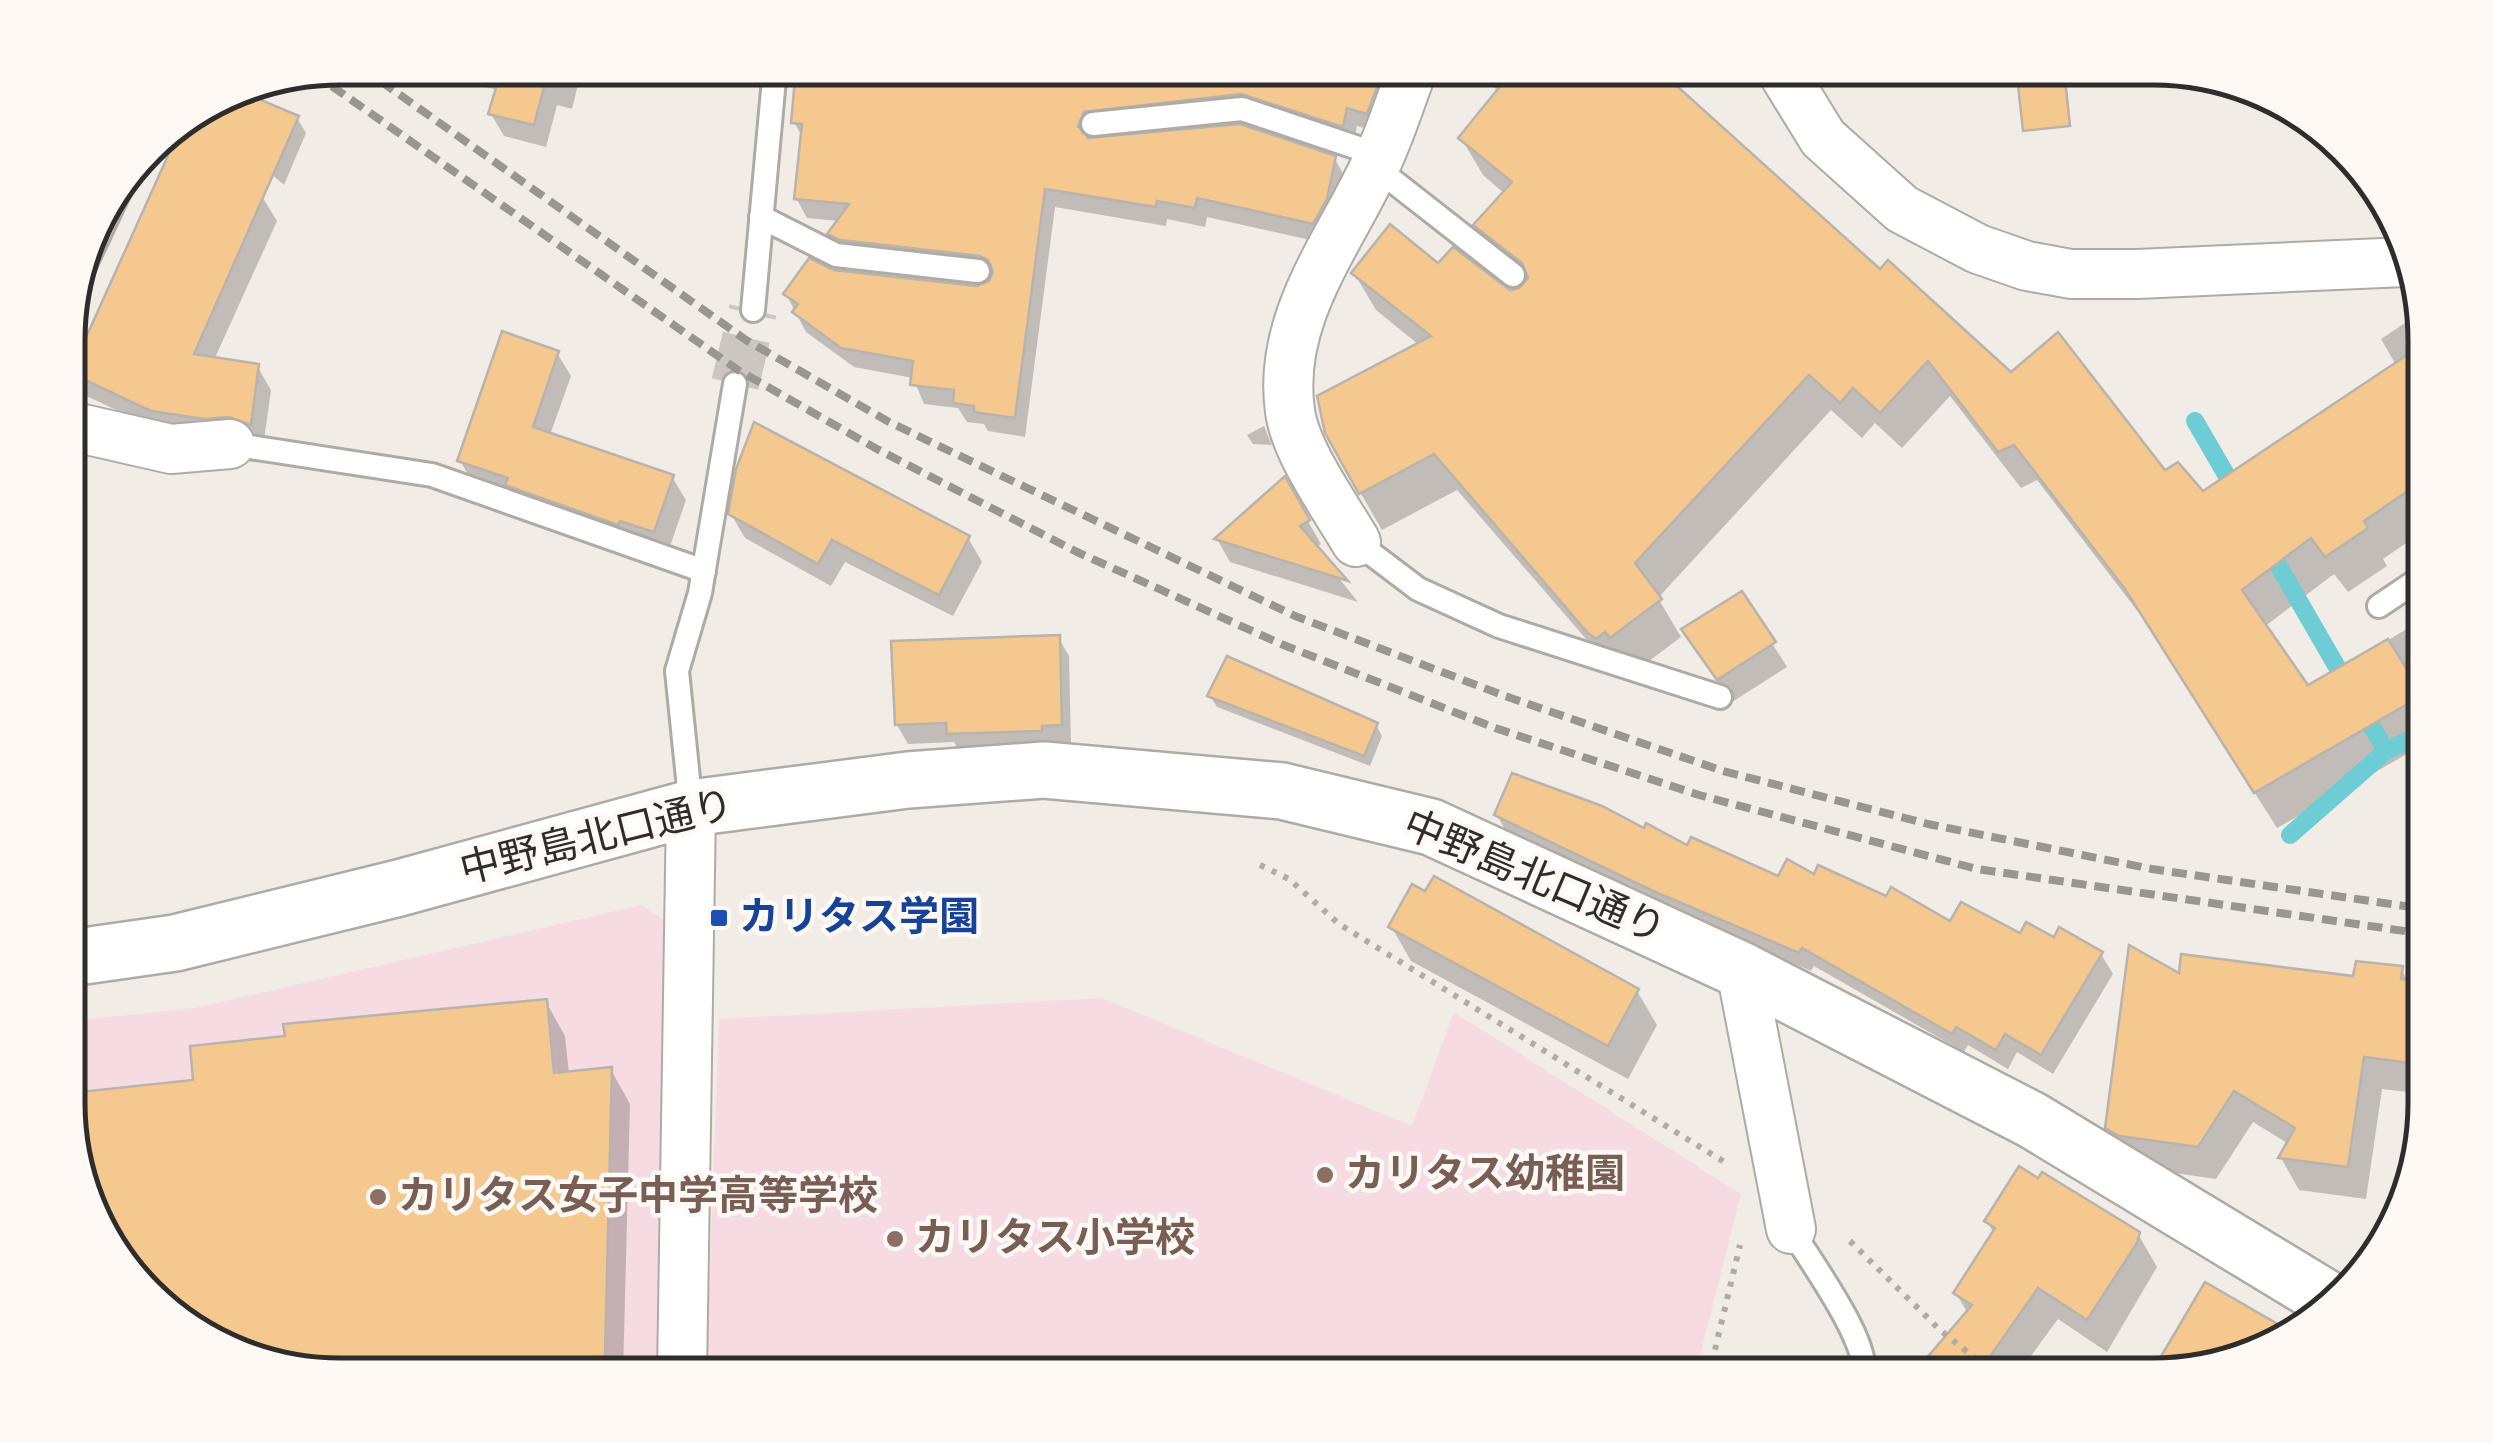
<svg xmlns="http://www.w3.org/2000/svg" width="2493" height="1443" font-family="'Alegreya Sans','Noto Sans JP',sans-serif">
	<rect width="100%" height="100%" fill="#f2ece6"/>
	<!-- education -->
	<g fill="#f6dbe2">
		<path d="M642,905l27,18 -6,452h-324l-135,-36 -90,-84 -44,-117v-117l125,-13z"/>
		<path d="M1102,998l310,128 42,-114 287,182 -46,181h-989l13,-356z"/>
	</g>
	<!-- shadow -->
	<g fill="#0003">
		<path d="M473,68h109l-10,41 -15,-4 -11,42 -42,-11 -13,-22 7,-24 -13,-3z"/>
		<path d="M799,68h83l-1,10 117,10 2,-20h406l-28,64 -21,-6 -4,19 -100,-32 -150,15 -14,11 245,19 12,20 -22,65 -117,-26 -2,10 -38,-8 -1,7 -111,-19 -30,230 -37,-6 -4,-7 -17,-2 -9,-14 -34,-4 -11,-26 -59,-11 -48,-35 -20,-38 48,-22 142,16 10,-1 9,-12 -142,-16 -12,-6 -11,-19 9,-13 -32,-3 -11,-20 7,-60 -9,-16z"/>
		<path d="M1483,68h177l-3,3 223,201 131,103 191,119 194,-129 -15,-26 36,-24 8,11v204l-42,29 4,7 -39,26 -14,-18 -70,53 43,62 118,-71v152l-11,-20 -137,78 -128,-202 -112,-146 -16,8 -71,-92 -48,52 -27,-25 -13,15 -31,-28 -173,188 23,39 -48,36 -21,-4 -155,-179 -75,40 -48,-83 85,-102 -43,-35 -22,-37 85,-7 65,24 14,2 9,-7 -29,-23 -22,-37 29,-31 -22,-19 -22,-37 37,-45z"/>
		<path d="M2038,68h57l-50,12z"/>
		<path d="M250,85l4,14 43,19 9,15 -22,52 -86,-73 38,-24z"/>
		<path d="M170,157l93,41 14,23 -63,139 43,6 14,24 -8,57 -97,-14 -84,-39 -12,-22z"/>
		<path d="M557,353l14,23 -21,59 122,42 14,23 -19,55 -194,-71 -13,-24z"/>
		<path d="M1264,426l8,19 -19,-1 -6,-9z"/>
		<path d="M1284,480l37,64 -6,4 43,54 -128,-40 -13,-23z"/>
		<path d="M731,514l237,24 14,24 -29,54 -108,-54 -14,24 -86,-48z"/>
		<path d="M1741,594l46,73 -55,35 -34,-49z"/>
		<path d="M1058,637l11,19 2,88 -111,8 -6,-10 -46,2 -11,-19z"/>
		<path d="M1210,696l166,29 6,11 -12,30 -153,-59z"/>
		<path d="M2425,808v43l-8,-42z"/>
		<path d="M1497,815l191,33 92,31 35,-1 136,46 104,17 46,13 12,20 -60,100 -36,-22 -9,17 -40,-24 -4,7 -150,-86 -3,5 -145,-60 -158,-76z"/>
		<path d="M1391,926l246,65 20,34 -29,54 -217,-118z"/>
		<path d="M2401,969l8,14 16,2v109l-43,-5 -16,110 -67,-9 -18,-32 8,-14 -36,-22 -37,57 -76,-11 -13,-8 -20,-33 74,-150 174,2z"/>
		<path d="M546,1002l19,34 4,38 42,-4 19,34 -7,271h-284l-135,-36 -90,-84 -44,-117v-43l126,-13 92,-44z"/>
		<path d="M1987,1221l151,13 19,33 -50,85 -49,-33 -41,56 -38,-19 -11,-42 -12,-21 38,-59z"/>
		<path d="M2206,1286l85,52 -120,37z"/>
	</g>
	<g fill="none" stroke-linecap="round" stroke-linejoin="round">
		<!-- stream -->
		<g stroke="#6eccd4" stroke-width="18">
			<path d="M2195,421l43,74"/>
			<path d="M2266,544l82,142"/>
			<path d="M2361,708l25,43"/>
			<path d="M2290,835l96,-84 39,-19"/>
		</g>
	</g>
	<!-- building -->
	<g fill="#f4c88e" stroke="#b8b3ad" stroke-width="2.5">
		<path d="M502,68h47l-15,57 -46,-11z"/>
		<path d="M796,68h75l-1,7 126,10 1,-17h387l-17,46 -20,-6 -4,19 -102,-33 -157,18 -6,14 10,12 152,-14 96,32 -9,43 -14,25 -116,-26 -2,10 -38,-7 -1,6 -111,-18 -30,229 -41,-6v-6l-21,-3 1,-13 -44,-5 3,-24 -72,-13 -49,-36 6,-8 -15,-10 26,-36 25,12 142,16 13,-5 4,-9 -5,-12 -8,-4 -140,-16 -13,-6 22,-30 -55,-5 8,-75 -11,-1z"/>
		<path d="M1515,68h142l223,201 8,-9 123,112 47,-40 107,138 13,-8 25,29 222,-148v136l-61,42 4,7 -43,29 -14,-19 -69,52 66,95 80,-46 35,56 -169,98 -129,-204 -111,-144 -16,7 -70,-91 -48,52 -27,-25 -13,15 -31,-28 -174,188 27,36 -52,39 -5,-6 -9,7 -9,-7 -153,-178 -75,40 -34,-61 -8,-37 114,-60 -80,-63 39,-49 48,39 15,-16 57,43 9,-2 9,-10 -6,-15 -49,-38 39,-43 -54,-44z"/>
		<path d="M2065,79l5,47 -47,5 -5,-46z"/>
		<path d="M235,89l64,27 -105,238 65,10 -8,61 -22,-8 -25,2 -53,-8 -81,-38 114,-253z"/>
		<path d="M502,331l57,20 -26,76 141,48 -20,57 -34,-11 -2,4 -113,-40 3,-7 -51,-17z"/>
		<path d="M754,422l216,114 -31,59 -107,-55 -14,24 -90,-50 8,-45z"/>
		<path d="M1285,476l25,44 -10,6 48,55 -134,-42z"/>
		<path d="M1742,591l34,51 -59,38 -36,-51z"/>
		<path d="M1060,635l2,90 -20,1v5l-95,3 -1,-11 -51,2 -4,-84z"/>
		<path d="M1227,656l151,67 -14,33 -157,-60z"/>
		<path d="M1512,773l90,33 42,22 2,-5 41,22 4,-8 87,39 9,-17 27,15 4,-9 68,31 5,-9 59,34 11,-19 59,31 6,-11 28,15 5,-10 44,25 -62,103 -36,-21 -9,16 -40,-23 -4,7 -150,-86 -3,5 -146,-62 -159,-76z"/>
		<path d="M1434,876l205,113 -31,57 -220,-119 24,-43 13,7z"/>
		<path d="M2129,945l50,28 2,-19 172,22 3,-15 47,5 -2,13 24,4v82l-61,-8 -16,110 -70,-9 17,-30 -61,-37 -36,56 -79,-11 -14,-8z"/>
		<path d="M547,999l7,74 58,-6 -7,289 -24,2 1,17 -243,1 -134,-36 -91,-85 -44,-117v-45l123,-13 -3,-34 95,-10 -2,-12z"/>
		<path d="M2019,1166l19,12 4,-6 98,60 -3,11 -50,77 -49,-32 -61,87h-65l60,-70 -19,-12 42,-65 -11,-7z"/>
		<path d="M2205,1282l90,52 -124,41h-21z"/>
	</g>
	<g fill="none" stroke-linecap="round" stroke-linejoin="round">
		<!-- minor-tunnel -->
		<path stroke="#cbc6c1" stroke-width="48" stroke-dasharray="48 24" stroke-linecap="butt" d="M735,384l18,-74"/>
		<!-- service casing -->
		<g stroke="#b0aaa5" stroke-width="28">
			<g id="service">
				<path d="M1093,124l149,-15 137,46"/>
				<path d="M1375,167l138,108"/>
				<path d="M761,217l75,38 142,16"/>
				<path d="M77,281l45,-96"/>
				<path d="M753,310l22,-242"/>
				<path d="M230,444l202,31 272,96"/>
				<path d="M1356,542l62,47 81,37 221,71"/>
				<path d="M2379,606l46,-31"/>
				<path d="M691,808l-14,-137 23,-78 35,-209"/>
				<path d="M1791,1229c17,29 80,114 72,146"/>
			</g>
		</g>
		<!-- minor casing -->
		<g stroke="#b0aaa5" stroke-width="52">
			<g id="minor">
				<path d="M1780,68l43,70 79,71 76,40 49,17 44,8h66l268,-12"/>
				<path d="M70,426l101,23 59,-5"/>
				<path d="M1356,542c-21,-36 -61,-91 -66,-131 -13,-91 47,-165 84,-243 16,-32 26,-67 39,-100"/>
				<path d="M1741,970l50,259"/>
				<path d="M682,1375l9,-567"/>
			</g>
		</g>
		<!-- tertiary casing -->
		<g stroke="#b0aaa5" stroke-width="60">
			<path id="tertiary" d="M70,958l105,-15 224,-55 292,-80 217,-28 136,-10 238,21 149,36 310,143 291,150 297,180"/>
		</g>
		<!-- path -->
		<g stroke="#afaba6" stroke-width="6" stroke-dasharray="5 8" stroke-linecap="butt">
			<path d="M1260,865l29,14 50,45 387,239"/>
			<path d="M1850,1241l90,89 56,45"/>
			<path d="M1709,1375l31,-130"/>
		</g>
		<!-- service -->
		<use href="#service" stroke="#fff" stroke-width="22"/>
		<!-- minor -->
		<use href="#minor" stroke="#fff" stroke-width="48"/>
		<!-- tertiary -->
		<use href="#tertiary" stroke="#fff" stroke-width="55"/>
		<!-- rail -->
		<g stroke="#999590" stroke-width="8" stroke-dasharray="15 8" stroke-linecap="butt">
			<path d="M362,68l384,272 143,82 406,194 210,80 218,75 205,53 224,45 273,40"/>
			<path d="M313,73l425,297 139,79 200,103 204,92 214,84 204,67 278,74 448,65"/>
		</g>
	</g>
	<!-- markers -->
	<rect fill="#1a4fb4" stroke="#fef9f5" stroke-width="4" x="709" y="908" width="20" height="20" rx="5"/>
	<g fill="#8d6e63" stroke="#fef9f5" stroke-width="4">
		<circle cx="1325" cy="1175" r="10"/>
		<circle cx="378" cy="1197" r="10"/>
		<circle cx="895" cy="1239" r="10"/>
	</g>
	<g text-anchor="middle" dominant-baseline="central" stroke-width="9" stroke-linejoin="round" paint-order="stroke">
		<!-- street labels -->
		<g font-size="40" fill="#2f2d2b" stroke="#fef9f5">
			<text transform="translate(597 838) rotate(-14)">中野島北口通り</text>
			<text transform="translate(1534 878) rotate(23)">中野島北口通り</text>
		</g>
		<!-- transit labels -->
		<g font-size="40" font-weight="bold" fill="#164399" stroke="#fef9f5" text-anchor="start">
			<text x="739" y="918">カリタス学園</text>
		</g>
		<!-- education labels -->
		<g font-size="40" font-weight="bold" fill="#785e54" stroke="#fef9f5" text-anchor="start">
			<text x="1345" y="1175">カリタス幼稚園</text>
			<text x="398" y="1197">カリタス女子中学高等学校</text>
			<text x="915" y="1239">カリタス小学校</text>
		</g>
	</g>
	<!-- crop -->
	<path d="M0 0H2493V1443H0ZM340 85H2153A255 255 0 0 1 2408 340V1103A255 255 0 0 1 2153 1358H340A255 255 0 0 1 85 1103V340A255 255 0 0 1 340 85Z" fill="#fef9f5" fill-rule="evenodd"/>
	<path fill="none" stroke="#2f2d2b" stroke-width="5" d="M340 85H2153A255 255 0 0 1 2408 340V1103A255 255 0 0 1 2153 1358H340A255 255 0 0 1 85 1103V340A255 255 0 0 1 340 85Z"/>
</svg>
